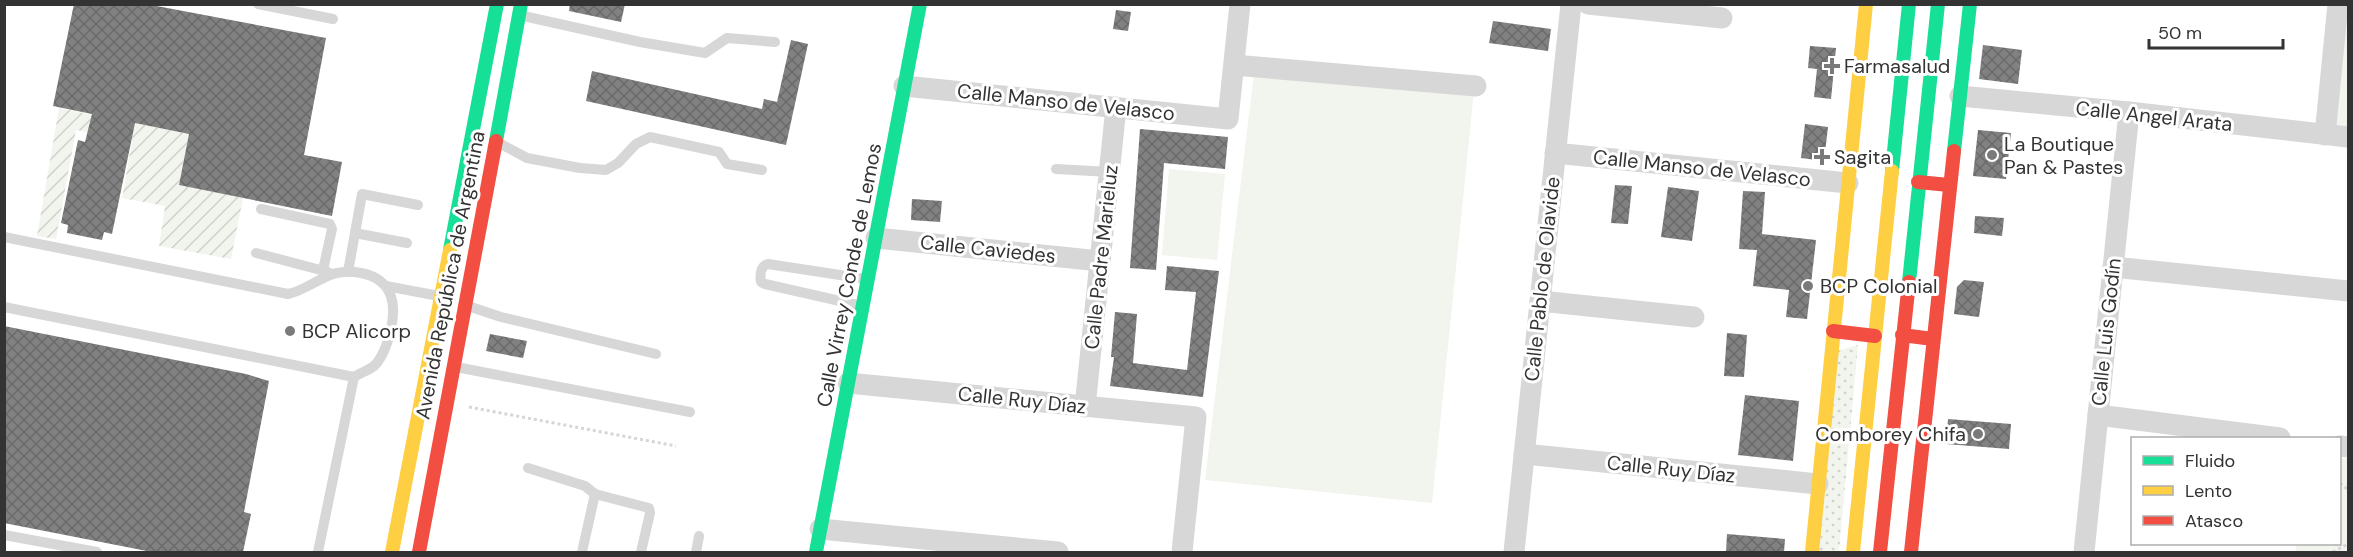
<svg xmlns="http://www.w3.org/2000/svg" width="2353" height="557" font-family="'DM Sans',sans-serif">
	<defs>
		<pattern id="grass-dots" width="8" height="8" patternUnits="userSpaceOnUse" patternTransform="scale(1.5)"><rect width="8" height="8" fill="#f1f5ed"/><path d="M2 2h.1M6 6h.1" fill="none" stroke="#cfd2cc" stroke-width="1.8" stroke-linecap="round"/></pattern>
		<pattern id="garden-furrows" width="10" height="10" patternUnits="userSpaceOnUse" patternTransform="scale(1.5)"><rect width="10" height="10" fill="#f1f5ed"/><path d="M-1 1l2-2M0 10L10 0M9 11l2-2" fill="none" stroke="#cfd2cc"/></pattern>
		<pattern id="building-cross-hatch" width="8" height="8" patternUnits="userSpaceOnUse" patternTransform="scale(1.5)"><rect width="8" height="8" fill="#818181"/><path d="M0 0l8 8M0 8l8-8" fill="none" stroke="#6a6a6a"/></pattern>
	</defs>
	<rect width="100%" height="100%" fill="#fff"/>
	<!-- grass -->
	<path fill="url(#grass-dots)" d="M1858,345l-19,207h-22l20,-201z"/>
	<!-- park -->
	<g fill="#f1f5ed">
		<path d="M2343,5h5v125l-15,-1z"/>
		<path d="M1254,73l220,18 -42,412 -227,-23z"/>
		<path d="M1169,169l56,5 -8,86 -55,-5z"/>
		<path d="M2340,458l8,1v93h-53l2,-8h43z"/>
	</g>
	<!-- garden -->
	<path fill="url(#garden-furrows)" d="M59,108l130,26 -10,50 64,14 -12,61 -72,-13 6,-40 -43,-8 10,-57 -56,-11 -20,109 -19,-3z"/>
	<!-- building -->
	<g fill="url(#building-cross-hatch)">
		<path d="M74,4h72l180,34 -22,117 38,7 -10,54 -153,-31 10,-51 -54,-11 -23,111 -8,-2 -2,8 -35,-7 1,-8 -7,-2 17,-83 7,2 7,-28 -39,-8z"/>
		<path d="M570,4h55l-4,18 -52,-11z"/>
		<path d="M1116,10l15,2 -3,19 -15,-2z"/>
		<path d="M1493,21l58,8 -3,22 -59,-8z"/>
		<path d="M791,40l17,4 -22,101 -200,-44 6,-30 170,38 2,-10 13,3z"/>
		<path d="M1983,45l39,5 -4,34 -39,-5z"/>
		<path d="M1810,46l26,2 -5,51 -17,-2 3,-28 -9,-1z"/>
		<path d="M1805,124l23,3 -4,34 -23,-3z"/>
		<path d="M1140,129l88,8 -3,32 -61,-6 -8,107 -26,-2z"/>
		<path d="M1978,130l33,3 -5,46 -33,-3z"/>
		<path d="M1615,185l17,1 -4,38 -17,-1z"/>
		<path d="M1668,187l31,4 -7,50 -31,-4z"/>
		<path d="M1743,191l22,1 -3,42 54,6 -9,79 -21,-2 3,-27 -36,-4 4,-36 -18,-1z"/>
		<path d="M912,199l30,2 -2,21 -29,-2z"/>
		<path d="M1975,216l29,2 -2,18 -28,-3z"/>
		<path d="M1167,266l52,5 -16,126 -93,-11 4,-29h-3l4,-45 22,2 -4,49 54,7 9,-78 -31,-2z"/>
		<path d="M1964,280l20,2 -5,35 -25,-3 3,-27z"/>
		<path d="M4,326l242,48 23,7 -25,131 7,2 -8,38h-91l-148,-29z"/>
		<path d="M1727,333l20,2 -3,42 -20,-1z"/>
		<path d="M490,334l37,7 -4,17 -37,-7z"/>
		<path d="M1745,395l54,6 -6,60 -55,-6z"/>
		<path d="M1948,419l63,5 -2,25 -63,-5z"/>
		<path d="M1727,534l58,5 -1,13h-58z"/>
	</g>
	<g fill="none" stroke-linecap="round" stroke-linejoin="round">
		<!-- path -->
		<g stroke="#d6d6d6" stroke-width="3" stroke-dasharray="3 3" stroke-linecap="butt">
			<path d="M469,407l207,39"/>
			<path d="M2340,483l8,7"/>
			<path d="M2333,552l15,-8"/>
		</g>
		<!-- lane -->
		<g stroke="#d7d7d7" stroke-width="10">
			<path d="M258,4l75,15"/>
			<path d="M519,15l121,27 65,11 22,-15 48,4"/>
			<path d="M497,142l30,16 53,10 26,2 12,-7 18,-19 14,-7 69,15 8,12 35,6"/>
			<path d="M1056,169l54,3"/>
			<path d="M261,209l69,15 2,5 -9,41"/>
			<path d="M355,233l52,10"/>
			<path d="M4,237l284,57c27,-6 39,-28 73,-21 35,7 36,35 28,64 -3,10 -7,22 -15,29 -5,4 -14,7 -20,11l-36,175"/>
			<path d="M256,253l72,19"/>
			<path d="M348,272l14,-78 56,11"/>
			<path d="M386,286l53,10"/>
			<path d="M468,306l33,11 155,37"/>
			<path d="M862,306l-97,-22 -4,-2c-1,-6 -1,-16 7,-18l98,15"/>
			<path d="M4,307l350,70"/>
			<path d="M456,367l234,45"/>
			<path d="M528,468l57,18 10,8 54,14 1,5 -9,39"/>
			<path d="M4,535l93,17"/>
			<path d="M582,552l13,-58"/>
			<path d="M696,552l3,-16"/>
		</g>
		<!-- street -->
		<g stroke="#d7d7d7" stroke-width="21">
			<path d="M1588,4l134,14"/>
			<path d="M1234,65l242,21"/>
			<path d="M904,86l324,33 12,-115"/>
			<path d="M1960,96l169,16 219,25"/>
			<path d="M2325,135l13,-131"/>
			<path d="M1555,153l293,30"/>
			<path d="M876,238l224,23"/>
			<path d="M2113,267l235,24"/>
			<path d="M1540,301l154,16"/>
			<path d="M848,383l348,34 -14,135"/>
			<path d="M1085,407l31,-300"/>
			<path d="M2098,415l182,23"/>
			<path d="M2340,446l8,1"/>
			<path d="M1524,454l294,30"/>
			<path d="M820,529l238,23"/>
			<path d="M1514,552l57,-548"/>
			<path d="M2084,552l45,-440"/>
		</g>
		<!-- fast -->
		<g stroke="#16e098" stroke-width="14">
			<path d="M496,141l25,-137"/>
			<path d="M1954,151l16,-147"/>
			<path d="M1892,171l17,-167"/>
			<path d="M450,250l47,-246"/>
			<path d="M1909,282l29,-278"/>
			<path d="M816,552l104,-548"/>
		</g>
		<!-- slow -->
		<g stroke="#ffcf43" stroke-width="14">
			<path d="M392,552l58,-302"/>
			<path d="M1812,552l54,-548"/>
			<path d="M1853,552l39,-381"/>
		</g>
		<!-- jam -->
		<g stroke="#f24e42" stroke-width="14">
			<path d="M1918,182l31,3"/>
			<path d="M1833,331l42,5"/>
			<path d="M1902,335l31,4"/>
			<path d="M419,552l77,-411"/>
			<path d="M1880,552l29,-270"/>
			<path d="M1911,552l43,-401"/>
		</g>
	</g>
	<!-- markers -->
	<g fill="#7a7a7a" stroke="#fff" stroke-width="2">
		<path d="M1829 57h6v6h6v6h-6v6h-6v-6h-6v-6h6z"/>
		<circle cx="1992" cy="155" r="6"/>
		<path d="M1819 148h6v6h6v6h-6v6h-6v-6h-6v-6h6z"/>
		<circle cx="1808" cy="286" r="6"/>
		<circle cx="290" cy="331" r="6"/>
		<circle cx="1978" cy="434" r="6"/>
	</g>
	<g text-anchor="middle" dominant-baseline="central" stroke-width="6" stroke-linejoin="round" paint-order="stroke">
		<!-- poi labels -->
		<g font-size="20" fill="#333" stroke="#fff" text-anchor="start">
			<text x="1844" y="66">Farmasalud</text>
			<text x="2004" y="144">La Boutique<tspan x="2004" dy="23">Pan &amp; Pastes</tspan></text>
			<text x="1834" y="157">Sagita</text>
			<text x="1820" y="286">BCP Colonial</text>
			<text x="302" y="331">BCP Alicorp</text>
			<text x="1966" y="434" text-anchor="end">Comborey Chifa</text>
		</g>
		<!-- street labels -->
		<g font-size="20" fill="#333" stroke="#fff">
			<text transform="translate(1066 102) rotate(6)">Calle Manso de Velasco</text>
			<text transform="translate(2154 116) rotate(6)">Calle Angel Arata</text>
			<text transform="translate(1702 168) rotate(6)">Calle Manso de Velasco</text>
			<text transform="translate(988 249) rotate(6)">Calle Caviedes</text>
			<text transform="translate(1101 257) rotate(-84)">Calle Padre Marieluz</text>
			<text transform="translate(450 275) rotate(-79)">Avenida República de Argentina</text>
			<text transform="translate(849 275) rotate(-79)">Calle Virrey Conde de Lemos</text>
			<text transform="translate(1542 279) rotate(-84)">Calle Pablo de Olavide</text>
			<text transform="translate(2106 332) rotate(-84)">Calle Luis Godín</text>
			<text transform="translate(1022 400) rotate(6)">Calle Ruy Díaz</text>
			<text transform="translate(1671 469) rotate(6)">Calle Ruy Díaz</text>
		</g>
	</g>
	<!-- border -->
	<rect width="2353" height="557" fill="none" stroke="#333333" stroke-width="12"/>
	<!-- legend -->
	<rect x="2131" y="437" width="210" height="108" fill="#ffffff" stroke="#adadad" stroke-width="1.5"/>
	<rect x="2143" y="456" width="30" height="9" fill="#16e098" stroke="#adadad" stroke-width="1.5"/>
	<text x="2185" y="467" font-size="18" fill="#333333">Fluido</text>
	<rect x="2143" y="486" width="30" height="9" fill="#ffcf43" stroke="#adadad" stroke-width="1.5"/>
	<text x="2185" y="497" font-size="18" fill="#333333">Lento</text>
	<rect x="2143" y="516" width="30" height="9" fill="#f24e42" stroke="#adadad" stroke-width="1.5"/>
	<text x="2185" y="527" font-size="18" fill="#333333">Atasco</text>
	<!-- scale -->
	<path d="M2149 39v9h134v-9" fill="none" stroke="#333333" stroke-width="3"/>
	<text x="2158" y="39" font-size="18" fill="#333333" stroke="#ffffff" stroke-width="4.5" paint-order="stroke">50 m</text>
</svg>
